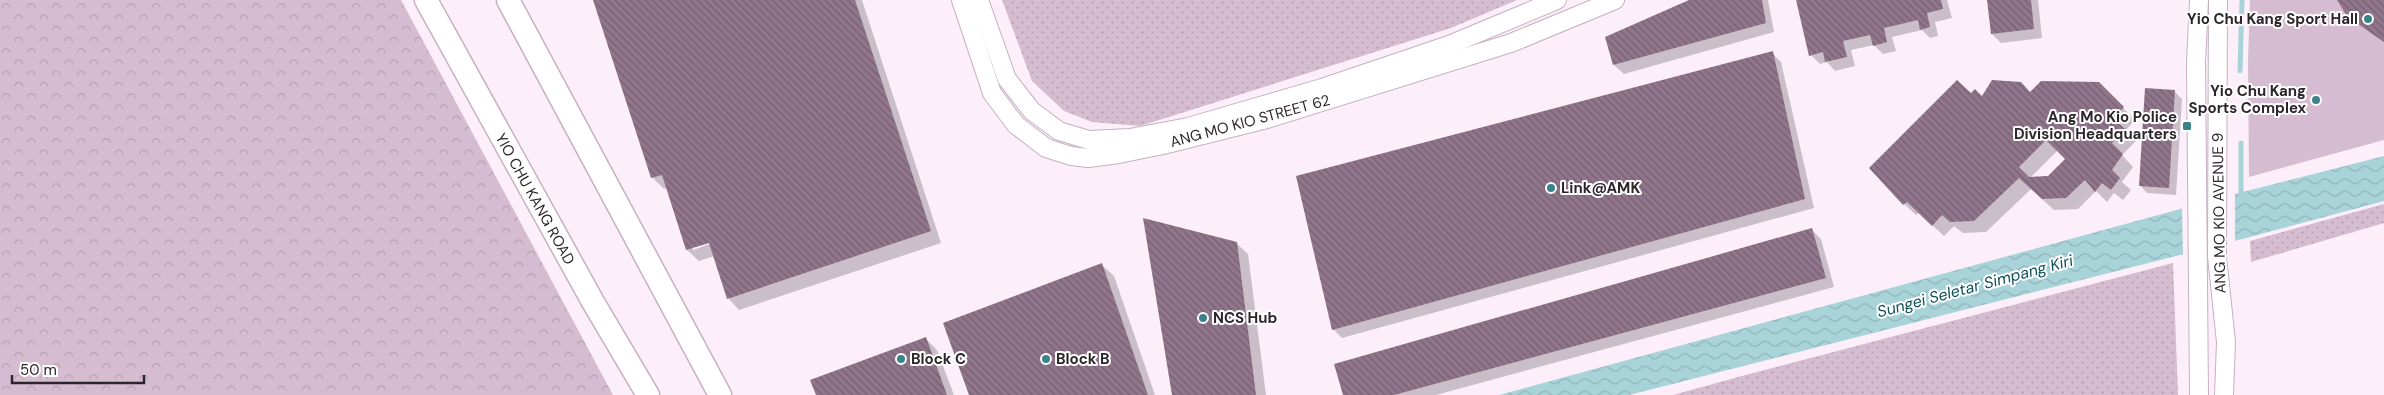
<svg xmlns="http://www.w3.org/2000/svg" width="2384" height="395" font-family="'DM Sans',sans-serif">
	<defs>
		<pattern id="grass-dots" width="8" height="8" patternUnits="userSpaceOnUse" patternTransform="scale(1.25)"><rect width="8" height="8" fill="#d5bcd0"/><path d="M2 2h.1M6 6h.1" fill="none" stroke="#b7a1b3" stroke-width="1.8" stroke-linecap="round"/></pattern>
		<pattern id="forest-crowns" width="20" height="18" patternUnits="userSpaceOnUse" patternTransform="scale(1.25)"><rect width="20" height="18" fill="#d5bcd0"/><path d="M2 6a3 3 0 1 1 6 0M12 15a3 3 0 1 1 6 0" fill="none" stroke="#b7a1b3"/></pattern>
		<pattern id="water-waves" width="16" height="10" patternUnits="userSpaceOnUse" patternTransform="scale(1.25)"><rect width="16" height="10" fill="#a8d3d9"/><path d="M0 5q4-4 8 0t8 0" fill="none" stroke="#91b5ba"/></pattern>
		<pattern id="building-back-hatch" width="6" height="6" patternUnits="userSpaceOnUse" patternTransform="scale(1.25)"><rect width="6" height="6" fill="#90758b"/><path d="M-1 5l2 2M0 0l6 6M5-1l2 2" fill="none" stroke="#766072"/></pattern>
	</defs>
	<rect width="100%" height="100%" fill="#fdeffa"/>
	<!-- grass -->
	<g fill="url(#grass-dots)">
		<path d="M1002,0h515l-66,28 -311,98 -48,-4 -28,-11 -32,-30z"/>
		<path d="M2384,204v19l-133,39 -1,-21z"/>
		<path d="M2173,263l5,132h-505l69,-19z"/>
	</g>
	<!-- forest -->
	<path fill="url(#forest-crowns)" d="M0,0h401l212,395h-613z"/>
	<!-- pitch -->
	<path fill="#d5bcd0" d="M2250,0h134v140l-135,37 -1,-117z"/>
	<!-- water -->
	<path fill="url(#water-waves)" d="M2384,156v45l-149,40 -606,154h-130l736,-201z"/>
	<!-- pier -->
	<path fill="#fdeffa" d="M2235,191v53l-52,13 -1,-51z"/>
	<!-- shadow -->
	<g fill="#0003" fill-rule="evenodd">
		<path d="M595,0h267l79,243 -202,67 -11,-12 -14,-42 -15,5 -12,-11 -20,-62 -3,1 -12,-12zM714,240l1,2 -22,8v-3z"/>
		<path d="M1693,0h75l6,32 -150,42 -10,-9z"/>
		<path d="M1797,0h150l5,18 -17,4 3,14 -8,2 -8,-8 -30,7 4,14 -13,3 -9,-9 -23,5 4,16 -20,5 -8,-9 -7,2 -9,-9z"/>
		<path d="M1989,0h49l4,38 -41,5 -9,-9z"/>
		<path d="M2339,0h45v42l-26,-18 -10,-9z"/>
		<path d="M1772,53l9,9 33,146 -472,130 -9,-9z"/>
		<path d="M2098,83l37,37 -10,11 11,10 -14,14 11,12 -11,15 9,8 -8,10 -9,-7 -7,9 -11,-11 -18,18 -24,1 -23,-21 -45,43 -23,1 -9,-7 -10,10 -25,-23 -3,2 -12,-11 67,-109 11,3 48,-4zM2058,150l9,9 -19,18 -18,1z"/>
		<path d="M2174,91l8,8 -6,96 -29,-2 -7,-8z"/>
		<path d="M1812,230l9,9 13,48 -398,108h-92z"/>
		<path d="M1236,243l12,11 18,141h-92z"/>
		<path d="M1102,265l12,11 41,119h-184z"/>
		<path d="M926,339l11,11 17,45h-137z"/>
	</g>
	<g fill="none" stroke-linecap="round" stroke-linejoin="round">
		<!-- stream -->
		<g stroke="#a8d3d9" stroke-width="5">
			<path d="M2240,71l2,-71"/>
			<path d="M2241,143v54"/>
		</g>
	</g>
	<!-- building -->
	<g fill="url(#building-back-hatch)" fill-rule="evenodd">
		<path d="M593,0h262l76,231 -204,68 -18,-56 -23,7 -24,-75 -11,3z"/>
		<path d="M1689,0h73l4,23 -153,42 -8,-28z"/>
		<path d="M1796,0h145l2,9 -16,4 3,14 -10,3 -2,-10 -34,8 3,14 -14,4 -3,-11 -27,6 4,16 -22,5 -2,-10 -14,4z"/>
		<path d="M1987,0h44l3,29 -43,5z"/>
		<path d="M2337,0h47v42l-37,-26z"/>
		<path d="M1773,51l32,148 -473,131 -36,-154z"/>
		<path d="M1957,80l14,13 4,-4 7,7 10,-16 29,2 9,10 11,-11 58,1 25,25 -10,12 11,10 -13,14 11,11 -11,16 8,8 -9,12 -9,-7 -7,9 -10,-12 -19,18 -24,1 -23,-21 -45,43 -24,1 -8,-7 -10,11 -25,-24 -4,3 -34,-37zM2046,140l19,19 -17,17 -19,1 -10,-10z"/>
		<path d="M2145,88l30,2 -6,98 -30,-2z"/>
		<path d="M1143,218l94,24 19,153h-84z"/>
		<path d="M1812,228l14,50 -432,117h-51l-9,-31z"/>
		<path d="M1102,263l46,132h-179l-26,-72z"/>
		<path d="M926,337l21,58h-131l-6,-15z"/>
	</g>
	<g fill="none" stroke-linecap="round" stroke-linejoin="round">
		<!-- minor casing -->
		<g stroke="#c6b0c1" stroke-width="20">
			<g id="minor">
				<path d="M961,0l31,93 24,32 30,23 25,8 17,2 31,-4 44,-9 104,-26 244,-76 104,-43"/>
				<path d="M979,0l28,79 25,32 27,20 30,9 41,-2 58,-11 134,-39 127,-43 108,-45"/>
				<path d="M2199,0l-3,62 3,333"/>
				<path d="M2218,0l-1,256 9,86 -2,53"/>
			</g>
		</g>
		<!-- major casing -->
		<g stroke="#c6b0c1" stroke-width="25">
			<g id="major">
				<path d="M426,0l167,302 55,93"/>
				<path d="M508,0l212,395"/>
			</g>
		</g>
		<!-- minor -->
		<use href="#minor" stroke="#fff" stroke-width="18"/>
		<!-- major -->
		<use href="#major" stroke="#fff" stroke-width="22"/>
	</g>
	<!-- markers -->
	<g fill="#3b838b" stroke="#fff" stroke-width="2">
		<circle cx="2368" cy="19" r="5"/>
		<circle cx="2316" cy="100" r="5"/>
		<rect x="2182" y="121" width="10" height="10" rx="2.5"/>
		<circle cx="1551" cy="188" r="5"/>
		<circle cx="1203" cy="318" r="5"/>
		<circle cx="901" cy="359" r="5"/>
		<circle cx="1046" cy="359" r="5"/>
	</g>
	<g text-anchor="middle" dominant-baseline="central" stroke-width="4" stroke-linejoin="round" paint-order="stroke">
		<!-- poi labels -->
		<g font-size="15" font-weight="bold" fill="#2d252c" stroke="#fff" text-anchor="start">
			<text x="2358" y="19" text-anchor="end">Yio Chu Kang Sport Hall</text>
			<text x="2306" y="91" text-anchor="end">Yio Chu Kang<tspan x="2306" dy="17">Sports Complex</tspan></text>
			<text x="2177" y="117" text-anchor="end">Ang Mo Kio Police<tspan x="2177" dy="17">Division Headquarters</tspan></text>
			<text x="1561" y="188">Link@AMK</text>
			<text x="1213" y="318">NCS Hub</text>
			<text x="911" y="359">Block C</text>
			<text x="1056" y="359">Block B</text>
		</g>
		<!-- street labels -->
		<g font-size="15" fill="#2d252c" stroke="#fff">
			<text transform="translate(1250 121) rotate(-15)">ANG MO KIO STREET 62</text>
			<text transform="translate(535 199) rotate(61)">YIO CHU KANG ROAD</text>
			<text transform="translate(2219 213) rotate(-91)">ANG MO KIO AVENUE 9</text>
		</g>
		<!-- water labels -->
		<g font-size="16" font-style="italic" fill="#104f56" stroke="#fff">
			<text transform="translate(1975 286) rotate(-15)">Sungei Seletar Simpang Kiri</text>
		</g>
	</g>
	<!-- scale -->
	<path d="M12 375v8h132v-8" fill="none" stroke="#2d252c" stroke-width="2.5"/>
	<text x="20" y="375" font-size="15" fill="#2d252c" stroke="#ffffff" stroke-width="4" paint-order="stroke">50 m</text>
</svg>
